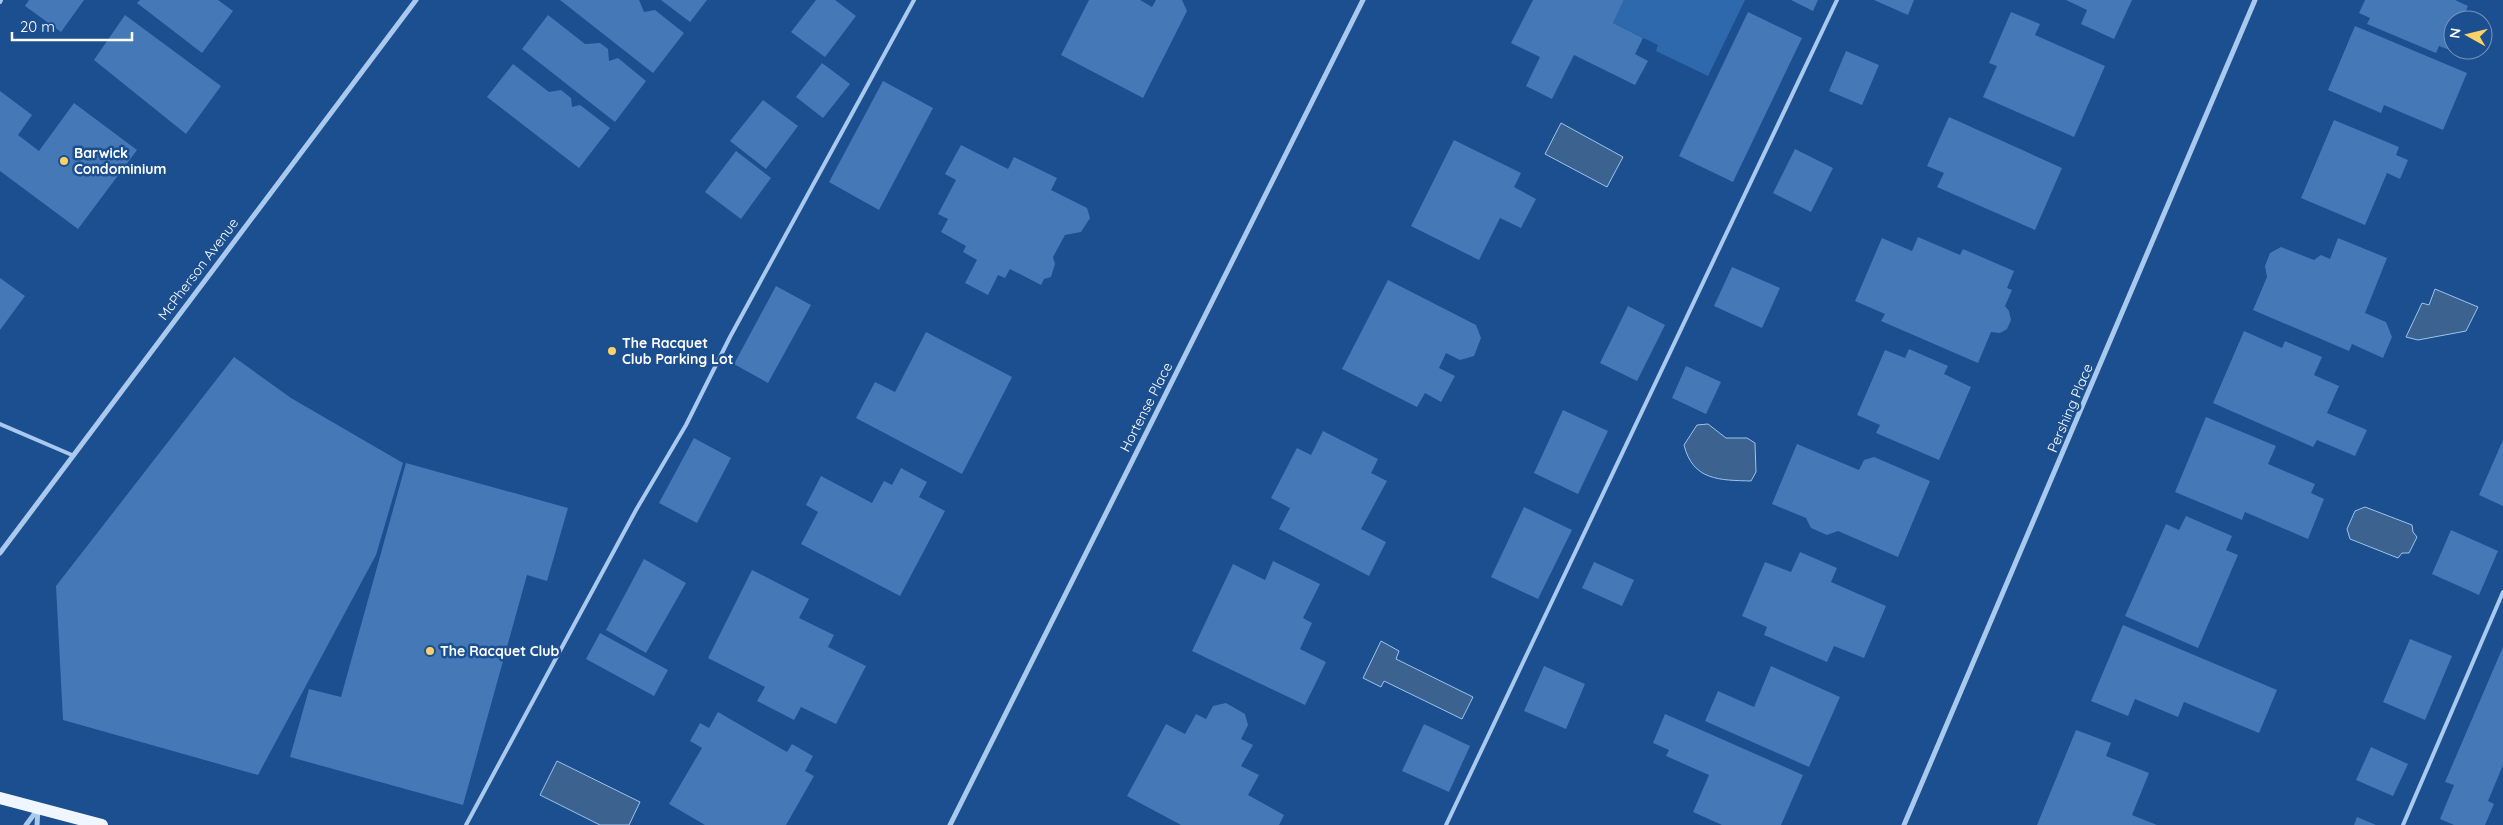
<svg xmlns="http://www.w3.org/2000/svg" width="2503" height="825" font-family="Quicksand,sans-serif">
	<rect width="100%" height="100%" fill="#1b4f8f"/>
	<!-- green -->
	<path fill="#2e69ad" d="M1624,0h121l-37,76 -52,-25 2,-6 -45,-22z"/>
	<!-- water -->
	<g fill="#3c6290" stroke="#9cc4f0">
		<path d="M1561,123l62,34 -16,30 -62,-33z"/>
		<path d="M2435,289l43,18 -12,24 -48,9 -12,-3 16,-34 7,2z"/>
		<path d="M1708,424l18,14h21l8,5 1,29 -5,9c-31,-1 -58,0 -67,-36l13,-20z"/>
		<path d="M2365,507l47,18 1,7 4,5 -8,16h-7l-4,5 -48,-19 -3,-10 8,-18z"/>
		<path d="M1381,641l18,10 -3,8 77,38 -11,22 -78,-38 -3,6 -18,-9z"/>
		<path d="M557,761l83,41 -11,23h-29l-60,-30z"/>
	</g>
	<!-- building -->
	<g fill="#4478b7">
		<path d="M29,0h55l-23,32 -36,-26z"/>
		<path d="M140,0h78l15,11 -31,42 -65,-50z"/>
		<path d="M560,0h79l5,12 11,-2 29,23 -31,40z"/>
		<path d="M661,0h46l-17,22z"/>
		<path d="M816,0h19l21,16 -31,41 -34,-25z"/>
		<path d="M1089,0h51l12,7 4,-7h26l5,11 -44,87 -82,-43z"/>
		<path d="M1533,0h91l-11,23 30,15 -8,16 13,7 -13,24 -61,-30 -22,44 -26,-13 14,-29 -29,-14z"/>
		<path d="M1791,0h27l-5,11z"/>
		<path d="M1874,0h40l-6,15z"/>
		<path d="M2066,0h66l-18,39 -33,-15 6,-14z"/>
		<path d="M2365,0h90l13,6 -6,14h-9v22l-3,8 -11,-4 -3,7 -69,-29 3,-6 -11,-5z"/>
		<path d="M1748,12l54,26 -69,144 -54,-26z"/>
		<path d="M2011,12l29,12 -5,11 70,31 -31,71 -91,-40 14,-31 -8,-3z"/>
		<path d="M125,15l96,71 -35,48 -92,-74z"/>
		<path d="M548,15l37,29 15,-1 8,6 1,12 9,-3 28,23 -31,41 -93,-73z"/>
		<path d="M2355,26l112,47 -24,57 -59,-25 -3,8 -53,-23z"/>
		<path d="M1846,51l33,14 -17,40 -33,-14z"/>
		<path d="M822,63l28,21 -27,34 -27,-21z"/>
		<path d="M513,64l36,28 12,-2 10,8 1,9 8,-2 30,23 -31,40 -92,-71z"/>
		<path d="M883,81l50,27 -54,102 -50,-28z"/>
		<path d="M0,91l32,24 -14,20 21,16 35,-48 63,47 -59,79 -78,-58z"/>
		<path d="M763,100l35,26 -32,43 -36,-28z"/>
		<path d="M1949,117l113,51 -27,62 -98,-43 7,-14 -17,-7z"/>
		<path d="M2334,120l65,27 -3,8 12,5 -8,19 -13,-6 -22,52 -64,-27z"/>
		<path d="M1454,140l67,33 -7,14 22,12 -15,29 -21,-10 -21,42 -68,-34z"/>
		<path d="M961,145l47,24 6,-12 43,21 -6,12 36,18 3,10 -9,14 -16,3 -12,22 2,7 -4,13 -7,2 -3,6 -31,-16 -5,9 -7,-3 -10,20 -23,-12 12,-23 -14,-8 3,-6 -25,-14 7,-13 -10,-5 18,-34 -11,-6z"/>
		<path d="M1795,149l38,19 -22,44 -38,-19z"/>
		<path d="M736,151l35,27 -30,41 -36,-27z"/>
		<path d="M1918,237l42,18 3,-6 51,22 -7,17 5,2 -7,16 4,5 2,9 -4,9 -7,4 -9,-1 -13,31 -97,-42 4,-7 -30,-13 27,-63 30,13z"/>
		<path d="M2338,238l49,20 -22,55 21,9 6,15 -9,21 -31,-14 -3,7 -96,-41 14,-33 -2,-11 5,-13 11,-6 33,13 7,-5 9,4z"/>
		<path d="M1732,267l48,21 -18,40 -48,-22z"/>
		<path d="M0,278l25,18 -25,34z"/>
		<path d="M1388,280l88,45 5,13 -7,18 -14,4 -14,-7 -7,15 16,8 -14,26 -16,-9 -8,14 -75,-38z"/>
		<path d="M776,286l35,19 -43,78 -34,-19z"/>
		<path d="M1628,306l37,19 -28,56 -37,-18z"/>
		<path d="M2244,331l38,17 3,-7 37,16 -8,18 25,11 -12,27 40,17 -12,26 -38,-16 -4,7 -100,-44z"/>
		<path d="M926,332l86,45 -50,97 -106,-56 19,-36 20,10z"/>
		<path d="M1909,349l39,17 -4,8 27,13 -32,73 -63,-27 4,-8 -23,-10 28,-65 20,8z"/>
		<path d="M234,357l57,41 112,65 -27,92 -118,220 -195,-55 -7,-134z"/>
		<path d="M1686,366l35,16 -15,32 -34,-16z"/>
		<path d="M1563,410l45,21 -30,63 -44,-21z"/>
		<path d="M2206,417l70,29 -8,18 47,20 -4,9 13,6 -16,40 -63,-27 -3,8 -67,-28z"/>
		<path d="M1323,431l55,28 -7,14 16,8 -26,48 25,13 -17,34 -90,-47 11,-21 -19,-10 26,-50 14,7z"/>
		<path d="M694,438l37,20 -34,65 -38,-20z"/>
		<path d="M2503,440v66l-24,-11z"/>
		<path d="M1797,444l62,26 5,-10 10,-3 56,24 -32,76 -60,-26 -11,4 -16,-7 -5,-10 -34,-14z"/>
		<path d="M406,463l162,45 -21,73 -20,-6 -64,230 -173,-48 19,-68 32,8z"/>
		<path d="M901,468l26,14 -8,15 26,14 -45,85 -99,-52 17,-32 -12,-7 15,-29 51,27 12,-22 8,4z"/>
		<path d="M1524,507l48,23 -34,69 -47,-22z"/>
		<path d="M2186,516l46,20 -6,14 12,5 -40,93 -73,-32 41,-92 13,6z"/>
		<path d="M2451,530l47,21 -19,44 -47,-21z"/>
		<path d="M1800,552l37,16 -6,14 55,24 -22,52 -30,-12 -7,16 -63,-27 3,-8 -25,-11 23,-54 26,10z"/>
		<path d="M644,559l42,24 -40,70 -40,-23z"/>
		<path d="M1273,561l47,23 -17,34 9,5 -12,26 26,13 -21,43 -113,-54 41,-87 32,16z"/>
		<path d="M1594,562l40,18 -12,26 -40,-18z"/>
		<path d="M752,570l57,29 -10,19 35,17 -6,12 38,19 -30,58 -35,-17 -7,13 -37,-19 8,-14 -57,-29z"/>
		<path d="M2123,625l154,65 -18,43 -75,-31 -6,15 -43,-18 -7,17 -37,-15z"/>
		<path d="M600,633l68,37 -14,26 -68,-37z"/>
		<path d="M2410,639l42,17 -27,64 -42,-18z"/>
		<path d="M2503,647v118l-15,36 6,3 -9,21h-31l-14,-6 14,-34 -9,-3z"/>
		<path d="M1544,666l41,18 -19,45 -42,-18z"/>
		<path d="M1771,666l69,31 -31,70 -104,-46 13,-30 36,16z"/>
		<path d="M1226,703l19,11 3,11 -7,14 12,6 -12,21 18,9 -11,20 36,20 -5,10h-98l-54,-29 39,-72 19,10 11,-20 10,5 7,-13z"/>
		<path d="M718,712l69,40 5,-8 21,12 -8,15 9,5 -28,49h-81l-36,-21 33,-56 -12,-7 10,-18 9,5z"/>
		<path d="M1665,714l138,61 -22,50h-59l-29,-13 16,-37 -43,-19 3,-6 -16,-7z"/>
		<path d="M1424,724l46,22 -21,46 -47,-21z"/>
		<path d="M2076,730l35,13 -5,13 43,17 -17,42 25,10h-120z"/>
		<path d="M2371,747l37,17 -15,32 -37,-16z"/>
		<path d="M2357,817l19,8h-22z"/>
	</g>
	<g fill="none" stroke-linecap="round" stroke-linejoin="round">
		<!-- service -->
		<g stroke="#a9c9ee" stroke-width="4">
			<path d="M0,2l1,-2"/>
			<path d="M0,424l72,31"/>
			<path d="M466,825l170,-315 50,-85 44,-88 184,-337"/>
			<path d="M1446,825l391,-825"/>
			<path d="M2403,825l100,-233"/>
		</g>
		<!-- minor -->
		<g stroke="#a9c9ee" stroke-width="5">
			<path d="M0,553l416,-553"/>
			<path d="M26,825l12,-16"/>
			<path d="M37,825l1,-16"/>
			<path d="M950,825l413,-825"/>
			<path d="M1904,825l351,-825"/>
		</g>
		<!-- primary -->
		<path stroke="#f0f6ff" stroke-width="12" d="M0,798l102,27"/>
	</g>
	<!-- markers -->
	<g fill="#ffd166" stroke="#1b4f8f" stroke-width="2">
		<circle cx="64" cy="161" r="5"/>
		<circle cx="612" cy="351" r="5"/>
		<circle cx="430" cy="651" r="5"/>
	</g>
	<g text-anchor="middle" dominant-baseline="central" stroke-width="5" stroke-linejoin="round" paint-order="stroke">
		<!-- poi labels -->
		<g font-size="14" font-weight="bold" fill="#fff" stroke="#1b4f8f" text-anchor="start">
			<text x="74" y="153">Barwick<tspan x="74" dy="16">Condominium</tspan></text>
			<text x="622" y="343">The Racquet<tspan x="622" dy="16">Club Parking Lot</tspan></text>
			<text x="440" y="651">The Racquet Club</text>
		</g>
		<!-- street labels -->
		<g font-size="14" fill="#fff" stroke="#1b4f8f">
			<text transform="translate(198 269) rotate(-53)">McPherson Avenue</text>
			<text transform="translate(1146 407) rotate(-63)">Hortense Place</text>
			<text transform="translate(2070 408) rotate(-67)">Pershing Place</text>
		</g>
	</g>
	<!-- north arrow -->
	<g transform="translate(2468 35) rotate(278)"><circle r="24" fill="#1b4f8f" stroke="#7695bc"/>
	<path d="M0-4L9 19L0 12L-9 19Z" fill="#ffd166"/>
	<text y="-8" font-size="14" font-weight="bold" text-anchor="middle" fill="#ffffff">N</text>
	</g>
	<!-- scale -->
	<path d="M12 32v8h120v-8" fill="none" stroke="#ffffff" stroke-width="2.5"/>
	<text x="20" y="32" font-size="15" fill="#ffffff" stroke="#1b4f8f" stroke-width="4" paint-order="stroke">20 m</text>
</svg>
